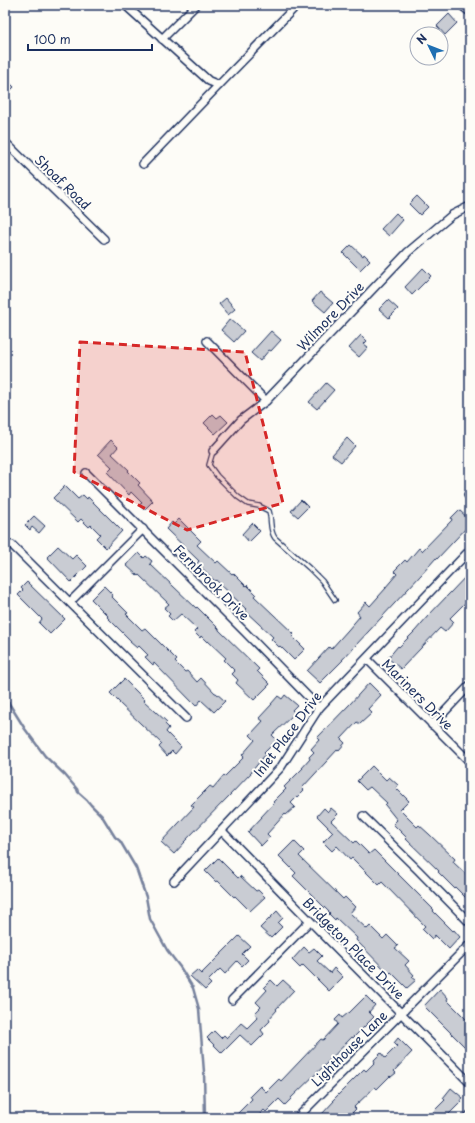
<svg xmlns="http://www.w3.org/2000/svg" width="475" height="1123" font-family="'Playpen Sans',sans-serif">
	<rect width="100%" height="100%" fill="#fdfcf7"/>
	<filter id="ink" filterUnits="userSpaceOnUse"><feTurbulence type="fractalNoise" baseFrequency=".025" numOctaves="2"/><feDisplacementMap in="SourceGraphic" scale="8" xChannelSelector="R" yChannelSelector="G"/><feConvolveMatrix kernelMatrix="1 2 1 2 8 2 1 2 1" color-interpolation-filters="sRGB"/></filter>
	<g filter="url(#ink)">
		<g fill="none" stroke-linecap="round" stroke-linejoin="round">
			<!-- stream -->
			<g stroke="#76819c" stroke-width="2.5">
				<path d="M5,697l20,32 20,27 20,19 12,14 1,3 9,8 4,5 11,11 13,21 5,4 16,27 10,29 4,22 17,31 13,17 13,21 6,21 5,63 1,46"/>
				<path d="M5,1111l5,7"/>
			</g>
		</g>
		<!-- building -->
		<g fill="#c9ccd3" stroke="#1b2f5e">
			<path d="M449,14l8,9 -12,12 -8,-9z"/>
			<path d="M5,78l9,9 -9,9z"/>
			<path d="M417,196l11,11 -8,8 -11,-11z"/>
			<path d="M396,213l7,7 -14,16 -8,-7z"/>
			<path d="M351,245l12,11 1,-2 6,6 -10,10 -17,-17z"/>
			<path d="M423,268l8,8 -19,19 -7,-8z"/>
			<path d="M320,292l13,11 -8,9 -13,-11z"/>
			<path d="M226,298l9,11 -7,6 -9,-11z"/>
			<path d="M388,300l10,9 -9,9 -10,-9z"/>
			<path d="M230,319l14,12 -10,11 -13,-12z"/>
			<path d="M271,331l10,9 -10,11 -2,-1 -9,11 -9,-8z"/>
			<path d="M361,335l6,6 -3,3 4,3 -9,10 -10,-9z"/>
			<path d="M326,383l8,7 -17,19 -8,-7z"/>
			<path d="M213,414l4,4 4,-3 7,7 -13,12 -11,-11z"/>
			<path d="M347,438l8,8 -14,16 -9,-7z"/>
			<path d="M111,440l7,7 -6,7 17,16 -1,1 12,12 -2,2 15,16 -9,9 -5,-5 3,-2 -11,-11 -2,3 -22,-23 5,-5 -14,-13z"/>
			<path d="M65,486l13,13 5,-4 4,4 1,-2 34,34 -16,17 -10,-10 4,-4 -9,-9 -2,2 -8,-8 -3,3 -25,-24z"/>
			<path d="M301,500l7,7 -10,10 -7,-6z"/>
			<path d="M459,510l11,10v4l-33,35 -1,-1 -15,17 -79,85h1l-23,23 -13,-12 22,-24 2,2 17,-19 12,-14 -3,-4 9,-10 4,4 16,-18h-1l12,-14 -3,-3 11,-11 2,2 12,-14 3,3 30,-31 -1,-2z"/>
			<path d="M34,516l11,10 -6,7 -7,-6 -2,3 -5,-5z"/>
			<path d="M179,519l22,22 -4,4 19,18 2,-2 14,13 1,-1 13,13 1,-1 9,9 -2,2 40,38 -2,2 13,13 -11,11 -14,-14 -1,1 -8,-8 2,-2 -29,-27 2,-1 -30,-29 -1,1 -18,-18 2,-2 -33,-32 6,-7 2,2z"/>
			<path d="M252,523l8,8 -11,11 -7,-8z"/>
			<path d="M58,546l14,13 4,-4 11,11 -16,16 -24,-25z"/>
			<path d="M139,553l5,5 2,-2 6,5 -2,3 46,44 1,-1 22,22v1l40,39 -2,2 13,13 -16,16 -18,-17 2,-3 -6,-6 3,-3 -11,-11 2,-2 -18,-17 -1,1 -6,-6 -1,2 -6,-6 3,-3 -16,-15 -8,7 -5,-5 2,-2 -6,-6 5,-4 -30,-29 -1,1 -12,-11z"/>
			<path d="M470,572v32l-3,-3 -17,17 4,4 -9,10 -5,-4 -39,41 -13,-11 10,-12 1,1 16,-16 13,-15z"/>
			<path d="M27,582l38,37 -15,15 -11,-11 3,-4 -24,-24 5,-5 -2,-2z"/>
			<path d="M104,586l9,9 -2,1 17,17 -2,1 16,16 3,-2 32,32 -2,2 10,10 2,-1 10,11 4,-4 14,15h1l9,8 -11,11 -13,-12 -5,6 -42,-43 -1,2 -8,-8 3,-2 -9,-9 -2,2 -7,-6 1,-1 -24,-24 1,-1 -17,-17z"/>
			<path d="M124,679l21,21 -1,1 23,21 -2,2 4,4 -3,4 15,15 -6,7 -3,-3 -5,5 -8,-9 3,-3 -43,-41h1l-10,-10z"/>
			<path d="M369,683l12,12 -13,14 4,4 -12,11 -3,-2 -16,17 4,4 -6,7 -1,-1 -36,39 2,2 -13,13 4,4 -9,8 -1,-1 -18,20 3,3 -9,9 -13,-14 14,-15h-1l13,-14 -1,-1 13,-13 -2,-2 19,-19h-1l8,-9 -1,-2 5,-5 -3,-3 8,-9 -2,-2 33,-34z"/>
			<path d="M285,695l12,10 -5,5 3,3 -23,22 5,5 -13,13 2,1 -14,17v1l-23,24 -45,46h1l-11,12 -13,-12 33,-35 -3,-2 19,-19 3,2 11,-13 1,1 19,-19 -2,-2 13,-15 -5,-5 13,-14 -4,-3 13,-14h-1l7,-8 4,3z"/>
			<path d="M372,766l14,14 3,-3 9,8 -2,3 13,13 -9,9 17,17 2,-2 10,9 26,25 -2,3 17,16v16l-4,4 -11,-11 -1,1 -16,-16 1,-1 -33,-32 1,-1 -14,-14 4,-4 -12,-15 2,-2 -17,-16 -4,3 -9,-9z"/>
			<path d="M324,808l4,4 3,-4 7,6 -7,7 23,22 2,-2 13,13 5,-4 60,60 -1,1 20,20 1,-1 6,7 -11,12 -14,-14 -3,4 -10,-10 3,-3 -43,-44 -3,3 -27,-27 -2,2 -13,-14 -5,5 -9,-9 10,-10 -16,-16z"/>
			<path d="M294,841l10,10 -5,5 44,43 2,-2 10,10 -5,6 17,16 3,-3 13,13 4,-4 11,11 -3,2 14,13 -4,4 9,10 -2,2 4,3 -9,8 -16,-16 -2,2 -33,-34 1,-2 -21,-20 -1,2 -6,-6 1,-1 -37,-37 3,-3 -17,-17z"/>
			<path d="M218,858l20,20 2,-2 16,15 2,-1 7,7 -15,14 -15,-15 -1,1 -16,-16 -2,1 -11,-11z"/>
			<path d="M277,911l6,7 -5,5 4,4 -11,11 -11,-10z"/>
			<path d="M239,936l11,10 -8,8 6,6 -6,6 -5,-5 -12,13 -5,-5 -12,12 3,3 -6,6 -15,-14 7,-6 4,4z"/>
			<path d="M304,947l5,5 5,-4 8,8 -5,5 13,12 4,-5 9,9 -14,14 -26,-26 -3,3 -8,-8z"/>
			<path d="M271,980l6,6 6,-6 11,10 -18,19 1,1 -8,9 1,2 -9,9 3,4 -12,12 -12,-11 -18,18 -15,-15 7,-7 7,7 3,-3 3,3 14,-15 6,5 11,-11 -3,-4 6,-6 -5,-5 11,-12 -3,-3z"/>
			<path d="M440,989l8,9 -1,2 23,23v29l-46,-46z"/>
			<path d="M366,996l9,9 -6,7 5,5 -21,21 -1,-1 -27,28 -34,33v1l-6,6 -6,-6 -13,13 -2,-2 -8,8h-23l19,-19 -2,-3 10,-10 6,6 13,-13 2,2 40,-42 2,1 15,-16 -3,-4 5,-5 2,3 6,-5h1z"/>
			<path d="M398,1038l14,14 -18,19 2,2 -5,4 -1,-1 -13,13 -2,-2 -21,20 2,2 -6,6 -1,-2 -5,5h-18l-4,-4 12,-13 -1,-1 31,-31 2,2 9,-9 -1,-2 7,-7 4,5 12,-12 -3,-3z"/>
			<path d="M451,1088l12,10 -2,3v1l-16,16h-18l18,-18 -2,-2z"/>
		</g>
		<g fill="none" stroke-linecap="round" stroke-linejoin="round">
			<!-- service casing -->
			<g stroke="#1b2f5e" stroke-width="6">
				<path id="service" d="M213,451l-4,14 8,11 21,21 10,7 11,2 10,5c3,10 0,19 6,27l34,30 13,13 13,19"/>
			</g>
			<!-- minor casing -->
			<g stroke="#1b2f5e" stroke-width="10">
				<g id="minor">
					<path d="M125,5l84,76 10,4 78,-80"/>
					<path d="M162,39l34,-34"/>
					<path d="M5,142l99,97"/>
					<path d="M143,164l76,-79"/>
					<path d="M207,341l59,60"/>
					<path d="M213,451l28,-31 25,-19 142,-149 44,-37 18,-9"/>
					<path d="M86,473l159,159 74,76"/>
					<path d="M468,495l2,2"/>
					<path d="M12,545l174,173"/>
					<path d="M70,602l73,-73"/>
					<path d="M367,659l103,103"/>
					<path d="M432,725l38,-40"/>
					<path d="M363,816l55,54 52,53"/>
					<path d="M222,831l88,90 160,162"/>
					<path d="M174,881l107,-114 38,-59 151,-158"/>
					<path d="M232,1000l78,-79"/>
					<path d="M297,1118l173,-174"/>
					<path d="M467,1118l3,-3"/>
				</g>
			</g>
			<!-- primary casing -->
			<g stroke="#1b2f5e" stroke-width="15">
				<path id="primary" d="M465,5l5,4"/>
			</g>
			<!-- service -->
			<use href="#service" stroke="#fdfcf7" stroke-width="3.5"/>
			<!-- minor -->
			<use href="#minor" stroke="#fdfcf7" stroke-width="7"/>
			<!-- primary -->
			<use href="#primary" stroke="#fdfcf7" stroke-width="12"/>
		</g>
	</g>
	<!-- marked area -->
	<path fill="#d62828" fill-opacity="0.2" stroke="#d62828" stroke-width="3" stroke-dasharray="8 5" stroke-linejoin="round" d="M80,342l165,10 38,151 -96,27 -113,-58z"/>
	<g text-anchor="middle" dominant-baseline="central" stroke-width="4" stroke-linejoin="round" paint-order="stroke">
		<!-- street labels -->
		<g font-size="13" fill="#1b2f5e" stroke="#fdfcf7">
			<text transform="translate(63 182) rotate(44)">Shoaf Road</text>
			<text transform="translate(330 316) rotate(-46)">Wilmore Drive</text>
			<text transform="translate(212 582) rotate(45)">Fernbrook Drive</text>
			<text transform="translate(418 694) rotate(45)">Mariners Drive</text>
			<text transform="translate(287 734) rotate(-53)">Inlet Place Drive</text>
			<text transform="translate(354 948) rotate(45)">Bridgeton Place Drive</text>
			<text transform="translate(349 1048) rotate(-45)">Lighthouse Lane</text>
		</g>
	</g>
	<!-- margin -->
	<rect width="475" height="1123" fill="none" stroke="#fdfcf7" stroke-width="20"/>
	<rect x="10" y="10" width="455" height="1103" fill="none" stroke="#1b2f5e" stroke-width="1.5" filter="url(#ink)"/>
	<!-- north arrow -->
	<g transform="translate(429 46) rotate(313)"><circle r="19" fill="#fdfcf7" stroke="#a3aaba"/>
	<path d="M0-3L7 15L0 10L-7 15Z" fill="#1f6fb2"/>
	<text y="-6" font-size="11" font-weight="bold" text-anchor="middle" fill="#1b2f5e">N</text>
	</g>
	<!-- scale -->
	<path d="M28 44v6h124v-6" fill="none" stroke="#1b2f5e" stroke-width="2"/>
	<text x="34" y="44" font-size="12" fill="#1b2f5e" stroke="#fdfcf7" stroke-width="3" paint-order="stroke">100 m</text>
</svg>
